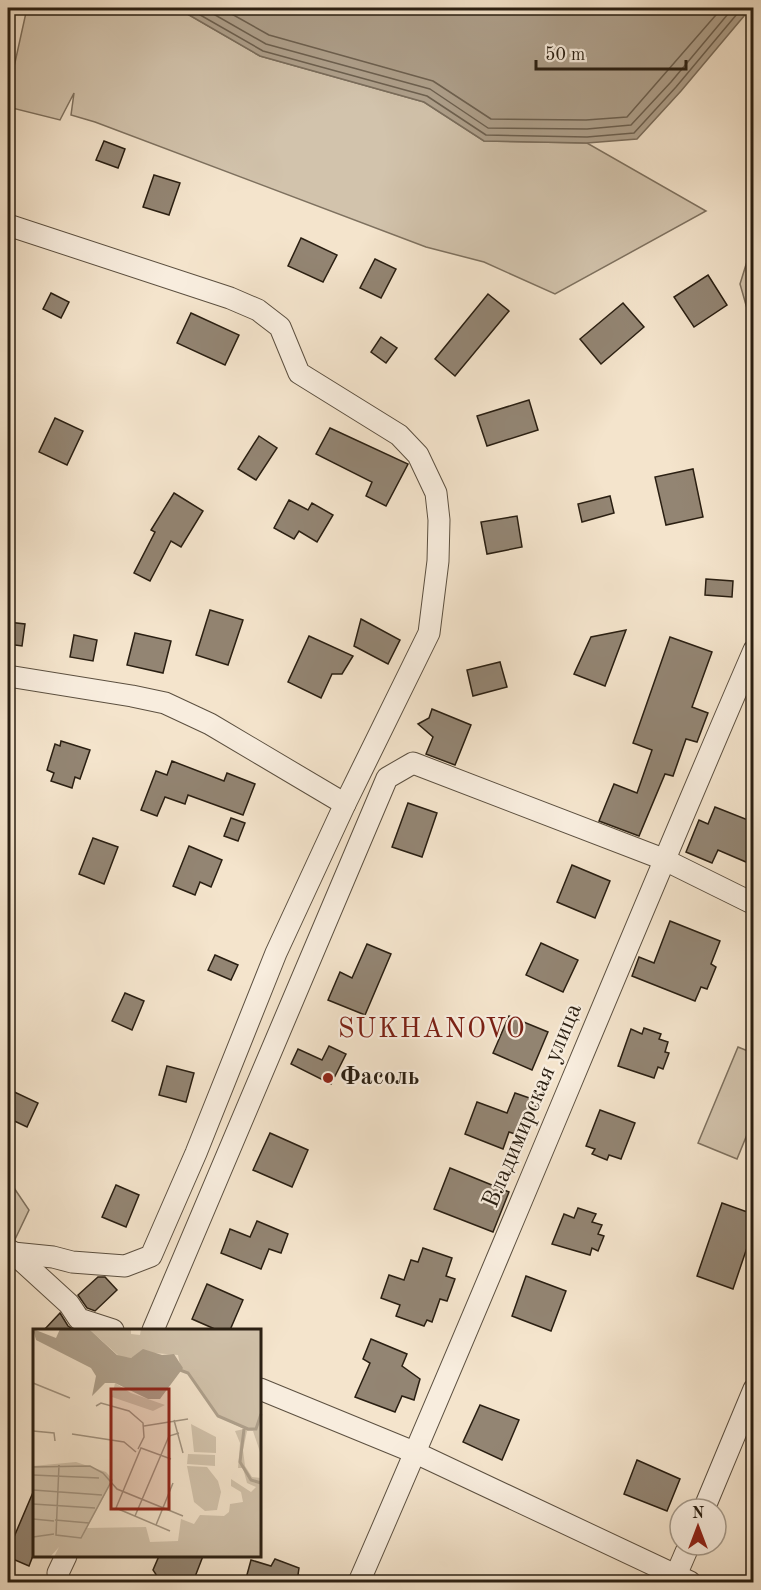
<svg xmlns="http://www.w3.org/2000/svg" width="761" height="1590" font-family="'Old Standard TT',serif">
	<rect width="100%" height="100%" fill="#f4e4cc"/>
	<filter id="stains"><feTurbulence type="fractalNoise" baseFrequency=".00333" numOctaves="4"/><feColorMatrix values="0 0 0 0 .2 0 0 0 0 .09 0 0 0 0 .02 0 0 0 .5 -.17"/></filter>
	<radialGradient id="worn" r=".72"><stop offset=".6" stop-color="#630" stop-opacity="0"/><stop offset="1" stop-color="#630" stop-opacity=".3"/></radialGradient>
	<!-- green -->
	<g fill="#d2c3ac" stroke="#7e715f" stroke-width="1.5">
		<path d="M27,8h150l83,48 164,46 60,39 103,2 119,68 -151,83 -71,-32 -58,-15 -331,-125 -24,-7 3,-22 -14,27 -52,-13v-13z"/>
		<path d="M753,221v94l-5,-3 -8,-28 9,-29 2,-27z"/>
		<path d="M738,1047l15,6v67l-16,39 -39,-16z"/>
		<path d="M8,1179l21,31 -21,44z"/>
	</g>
	<!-- water -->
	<path fill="#afa18d" stroke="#7a6d5c" stroke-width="1.5" d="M177,8h572l-5,8 -63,75 -44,48 -50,4 -103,-2 -60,-39 -164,-46z"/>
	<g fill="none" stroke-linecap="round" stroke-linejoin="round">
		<!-- shore -->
		<g stroke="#6c6050" stroke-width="1.5">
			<path d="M188,8l75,43 164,45 59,39 101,2 47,-4 42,-46 66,-79"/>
			<path d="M203,8l63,36 164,45 58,39 99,1 44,-4 40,-43 62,-74"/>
			<path d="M221,8l48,27 164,46 58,38 95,1 41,-3 95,-109"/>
		</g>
	</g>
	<!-- building -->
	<g fill="#938573" stroke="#2a1f12" stroke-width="1.5">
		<path d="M104,141l21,8 -7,19 -22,-8z"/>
		<path d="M154,175l26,8 -11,32 -26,-8z"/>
		<path d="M301,238l36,17 -14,27 -35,-16z"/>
		<path d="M375,259l21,10 -15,29 -21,-10z"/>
		<path d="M708,275l19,30 -33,22 -20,-30z"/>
		<path d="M51,293l18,9 -8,16 -18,-9z"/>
		<path d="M488,294l21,17 -54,65 -20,-17z"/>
		<path d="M623,303l21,24 -43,37 -21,-25z"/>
		<path d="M191,313l48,22 -14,30 -48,-22z"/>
		<path d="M381,337l16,11 -11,15 -15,-11z"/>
		<path d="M529,400l9,30 -51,16 -10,-30z"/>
		<path d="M55,418l28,13 -16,34 -28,-13z"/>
		<path d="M330,428l78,36 -22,42 -20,-10 6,-14 -56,-28z"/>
		<path d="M259,436l18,12 -21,32 -18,-11z"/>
		<path d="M693,469l10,48 -37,8 -11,-48z"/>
		<path d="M174,493l29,18 -22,36 -10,-6 -21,40 -16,-8 21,-41 -4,-2z"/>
		<path d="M610,496l4,17 -32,9 -4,-18z"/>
		<path d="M289,500l19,10 4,-7 21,12 -16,27 -18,-11 -5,8 -20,-11z"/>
		<path d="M517,516l5,31 -35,7 -6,-32z"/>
		<path d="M706,579l27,2 -1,16 -27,-2z"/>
		<path d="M210,610l33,10 -15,45 -32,-10z"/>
		<path d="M361,619l39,21 -12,24 -34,-18z"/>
		<path d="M8,622l17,2 -3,22 -14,-2z"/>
		<path d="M626,630l-21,56 -31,-12 17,-37z"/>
		<path d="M135,633l36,8 -8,32 -36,-8z"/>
		<path d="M74,635l23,5 -4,21 -23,-4z"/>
		<path d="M309,636l44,20 -11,18h-10l-11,24 -33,-16z"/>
		<path d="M670,637l42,15 -20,55 16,6 -11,29 -11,-3 -13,37 -8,-2 -26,62 -40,-15 15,-37 23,9 15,-43 -19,-7z"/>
		<path d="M500,662l7,25 -34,9 -6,-26z"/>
		<path d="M432,709l39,16 -16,40 -29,-11 7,-17 -15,-13 11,-6z"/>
		<path d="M61,741l29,9 -10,29 -5,-2 -3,11 -21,-7 3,-8 -7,-3 8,-26 5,2z"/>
		<path d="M172,761l52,20 3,-8 28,11 -12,31 -55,-20 -3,9 -20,-7 -8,19 -16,-6 15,-39 11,4z"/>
		<path d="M408,803l29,10 -15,44 -30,-10z"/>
		<path d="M715,807l38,15v43l-35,-15 -6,13 -26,-11 13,-32 9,4z"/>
		<path d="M231,818l14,5 -7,18 -14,-5z"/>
		<path d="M93,838l25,9 -14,37 -25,-10z"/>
		<path d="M189,846l33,14 -11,27 -11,-5 -5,13 -22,-9z"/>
		<path d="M572,865l38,16 -15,37 -38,-16z"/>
		<path d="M670,921l50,20 -9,23 5,3 -9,22 -6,-2 -6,14 -63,-25 7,-19 15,6z"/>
		<path d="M541,943l37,17 -15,32 -37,-17z"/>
		<path d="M367,944l24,10 -26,61 -37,-15 12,-28 12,6z"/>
		<path d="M215,955l23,10 -7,15 -23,-10z"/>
		<path d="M125,993l19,8 -12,29 -20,-9z"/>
		<path d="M509,1016l39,16 -16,38 -39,-17z"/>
		<path d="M644,1028l17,6 -2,5 9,3 -3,10 4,1 -6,16 -5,-2 -4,11 -36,-12 13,-37 11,5z"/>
		<path d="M329,1046l17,8 -15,30 -40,-20 7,-15 24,11z"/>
		<path d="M167,1066l27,7 -8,29 -27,-7z"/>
		<path d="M8,1089l30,14 -11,24 -19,-9z"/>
		<path d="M515,1093l23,8 -14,36 -15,-5 -6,17 -38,-15 12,-32 30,11z"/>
		<path d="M600,1110l35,13 -14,36 -12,-4 -2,5 -15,-6 3,-5 -9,-3z"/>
		<path d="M270,1133l38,17 -16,37 -39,-17z"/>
		<path d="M450,1168l59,24 -16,40 -59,-23z"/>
		<path d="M116,1185l23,10 -13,32 -24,-10z"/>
		<path d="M722,1203l31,11v16l-20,59 -36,-13z"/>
		<path d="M578,1208l18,6 -4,8 10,3 -4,9 6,2 -6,15 -6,-3 -2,7 -38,-11 12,-30 10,4z"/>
		<path d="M257,1221l31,13 -7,19 -12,-4 -8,20 -40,-16 9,-24 20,8z"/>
		<path d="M423,1248l29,10 -6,18 9,3 -8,22 -7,-2 -8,23 -5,-2 -3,6 -28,-10 4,-11 -19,-7 8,-23 15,5 7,-20 7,2z"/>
		<path d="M526,1276l40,15 -15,40 -39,-15z"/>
		<path d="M98,1277h7l12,13 -22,21 -8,-3 -9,-13z"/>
		<path d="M207,1284l36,16 -13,30h-13l-25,-11z"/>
		<path d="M60,1313l8,13 6,4h-30z"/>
		<path d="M371,1339l36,15 -5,12 18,13 -6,21 -12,-4 -7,16 -40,-15 15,-34 -7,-4z"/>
		<path d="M480,1405l39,15 -17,40 -39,-18z"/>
		<path d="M637,1460l43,19 -13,32 -43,-17z"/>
		<path d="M34,1490v63l-5,13 -21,-9v-6z"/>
		<path d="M159,1556h44l-10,26h-32l-8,-12z"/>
		<path d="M275,1559l24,9 -1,7 12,4v3h-65l6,-22 20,6z"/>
	</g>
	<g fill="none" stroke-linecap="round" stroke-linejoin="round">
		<!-- street casing -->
		<g stroke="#5c5040" stroke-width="23">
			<g id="street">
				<path d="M8,225l222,73 28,12 22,17 19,46 100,62 19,20 18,38 3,27 -1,41 -9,72 -84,171"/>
				<path d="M8,676l124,20 33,7 45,21 135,80 -69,149 -80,200 -45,103 -26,10 -53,-4 -19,-5 -40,-4"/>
				<path d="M11,1251l58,53 10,15 34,11"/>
				<path d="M153,1330l234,-552 26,-15 250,96 91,45"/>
				<path d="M260,1389l156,64 274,129"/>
				<path d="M704,1509l50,-120"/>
				<path d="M60,1582l-2,-9 8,-17"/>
				<path d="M359,1582c135,-309 261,-622 395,-932"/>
				<path d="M673,1582l16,-37"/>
			</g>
		</g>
		<!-- street -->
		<use href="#street" stroke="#f8edde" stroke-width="21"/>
	</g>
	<!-- markers -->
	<circle fill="#8f2418" stroke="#f8edde" stroke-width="2" cx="328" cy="1078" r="6"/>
	<g text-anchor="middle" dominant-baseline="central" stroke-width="4.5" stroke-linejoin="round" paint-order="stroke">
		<!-- poi labels -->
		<g font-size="24" font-weight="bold" fill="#2a1f12" stroke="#f8edde" text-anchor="start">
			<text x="340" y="1078">Фасоль</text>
		</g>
		<!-- street labels -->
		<g font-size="24" fill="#2a1f12" stroke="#f8edde">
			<text transform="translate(533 1106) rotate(-67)">Владимирская улица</text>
		</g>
		<!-- quarter labels -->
		<g font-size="27" letter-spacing="1.5" fill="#7a1f14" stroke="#f8edde">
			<text x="432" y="1029">SUKHANOVO</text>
		</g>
	</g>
	<!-- overview -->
	<g transform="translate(33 1329)">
		<rect width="228" height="228" fill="#f4e4cc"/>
		<path d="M56,0h42v5l9,1 1,-6h120v126l-8,-24h-6l-4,19 2,16 7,11 9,1v79h-207l5,-10 -9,10h-17v-91l43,-4 30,10 7,8 -26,48 59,-1 4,15 28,-1 3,-22 13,5 6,-9 24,1 5,-4 1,-8 13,-2 -2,-10 -10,-6v-7l20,13 5,-5 -9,-4 -4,-15h-5l2,-25 -5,-12 9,-2 -26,-13 -30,-43 -7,-3 -3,-15 -36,-3 -11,6 -11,-1zM82,54l16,10 34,12 -12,6 -41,-14zM158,95l25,13v16l-22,-1zM155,125l27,1v11l-28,-2zM154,137l20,1 11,14 3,11 -4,18 -12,1 -11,-9z" fill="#d2c3ac"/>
		<path d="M0,0l23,9 4,-9h29l28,26 14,3 12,-9 19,6 12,-1 9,14 -23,31h-12l-33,-16h-10l-13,13 4,-20 -5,-8 -55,-28z" fill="#afa18d"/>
		<path fill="none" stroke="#afa18d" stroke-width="3" d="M147,41l8,3 30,43 30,13h8l5,-15M211,100l-4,33 11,18 10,3"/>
		<path fill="none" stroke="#a39582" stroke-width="1.5" d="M0,54l37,15M63,77l5,-3 28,8 14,12 1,14 -6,12M141,91l9,33M111,97l44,-7M0,102l21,2 1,8M39,105l52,8 12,10M26,136l-3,70 25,3 30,-56M0,138l57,-1 13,7 14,16 66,27M0,146l66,3M0,161l69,5M0,175l62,4M102,187l34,-80 10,-3M0,190l21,2M22,191l34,3M123,196l17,-42M137,202l-54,-23 25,-60 30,11M0,208l21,-3"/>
		<path fill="#8f2418" fill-opacity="0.15" stroke="#8f2418" stroke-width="3" d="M78,60h58v120h-58z"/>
		<rect width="228" height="228" fill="none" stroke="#2a1f12" stroke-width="3"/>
	</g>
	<!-- margin -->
	<rect width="761" height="1590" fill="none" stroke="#f4e4cc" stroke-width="30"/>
	<rect x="9" y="9" width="743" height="1572" fill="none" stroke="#2a1f12" stroke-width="3"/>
	<rect x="15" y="15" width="731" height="1560" fill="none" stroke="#2a1f12" stroke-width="1.5"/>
	<!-- north arrow -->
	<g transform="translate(698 1527)"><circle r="28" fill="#f8edde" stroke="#a69b8c" stroke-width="1.5"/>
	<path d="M0-4.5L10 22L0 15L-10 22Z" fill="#8f2418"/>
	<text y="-9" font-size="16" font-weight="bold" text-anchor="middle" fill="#2a1f12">N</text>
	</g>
	<!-- scale -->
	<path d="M536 60v9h150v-9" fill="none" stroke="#2a1f12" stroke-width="3"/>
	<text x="545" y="60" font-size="18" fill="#2a1f12" stroke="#f8edde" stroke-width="4.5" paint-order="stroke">50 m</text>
	<rect width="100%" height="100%" filter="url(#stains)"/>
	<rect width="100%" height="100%" fill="url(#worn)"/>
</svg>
